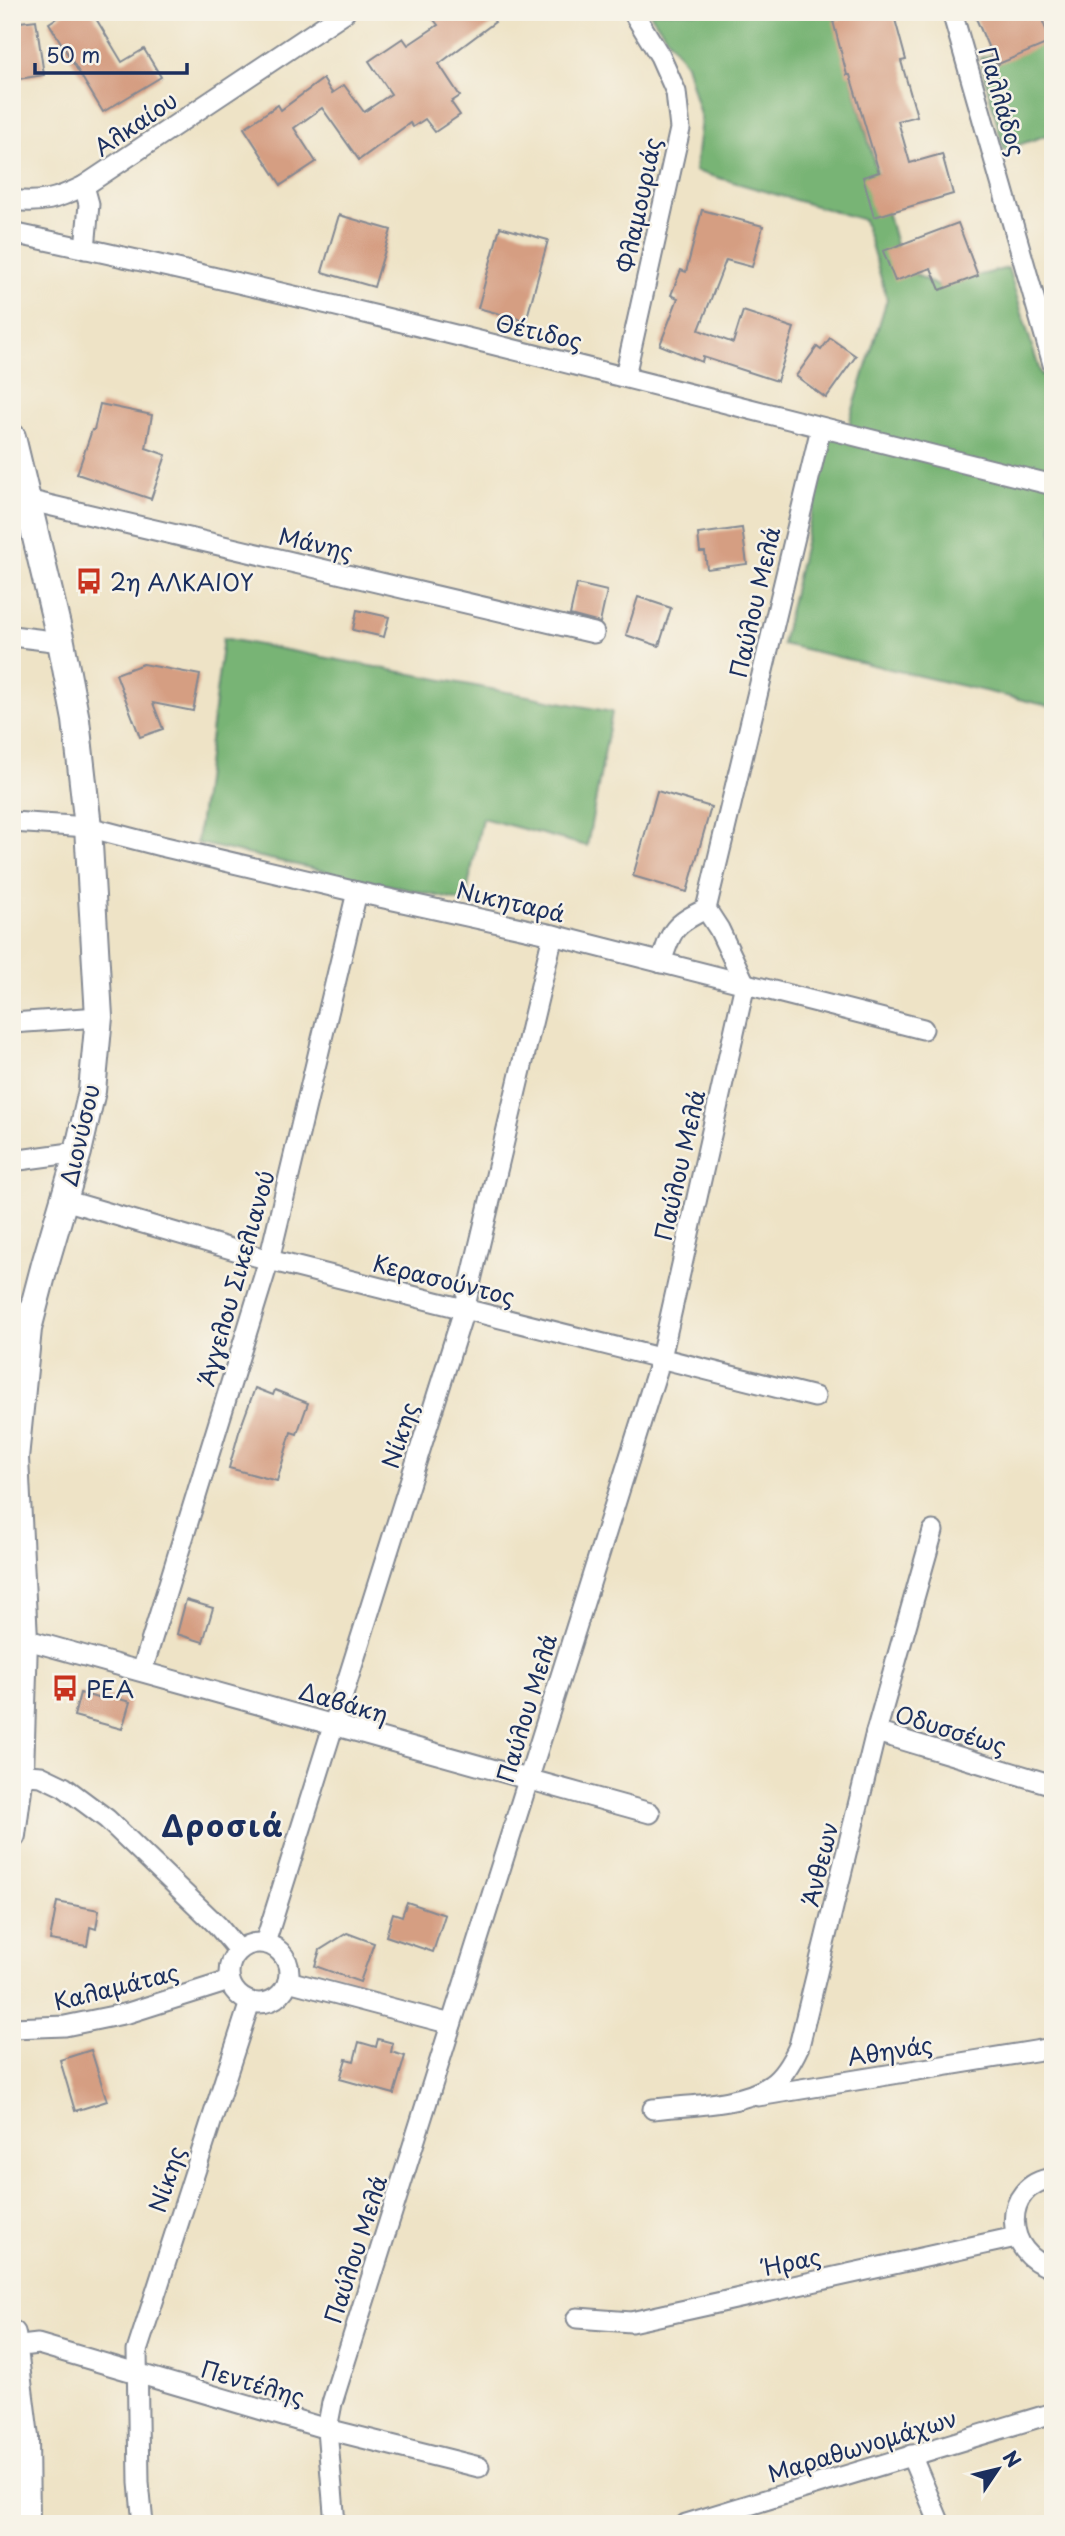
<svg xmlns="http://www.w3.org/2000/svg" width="1065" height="2536" font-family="'Playpen Sans',sans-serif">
	<rect width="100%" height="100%" fill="#f7f3e8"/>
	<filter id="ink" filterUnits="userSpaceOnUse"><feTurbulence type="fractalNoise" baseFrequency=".0143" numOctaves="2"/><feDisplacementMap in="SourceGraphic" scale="14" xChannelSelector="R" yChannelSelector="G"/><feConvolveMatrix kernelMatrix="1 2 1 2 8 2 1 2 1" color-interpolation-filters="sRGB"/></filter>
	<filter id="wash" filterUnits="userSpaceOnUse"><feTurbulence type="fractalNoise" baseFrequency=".00686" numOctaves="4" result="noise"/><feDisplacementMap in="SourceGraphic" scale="28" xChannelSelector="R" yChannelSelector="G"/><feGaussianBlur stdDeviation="1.57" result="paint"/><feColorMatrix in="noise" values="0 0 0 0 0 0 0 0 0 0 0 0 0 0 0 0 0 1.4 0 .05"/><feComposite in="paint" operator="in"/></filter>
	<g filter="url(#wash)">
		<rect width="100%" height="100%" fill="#eee3c6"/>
		<!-- forest -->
		<g fill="#78b474" stroke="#4a7269" stroke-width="2">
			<path d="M649,12h185l68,255 35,19 71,-18 33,107 12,-3v335l-271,-63 47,-207 18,2 4,-23 36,-117 -23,-79 -169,-49 6,-52 -15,-55z"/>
			<path d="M1053,36v97l-49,17 -24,-92z"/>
			<path d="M223,638l389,74 -25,134 -105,-28 -17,84 -268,-59z"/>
		</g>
		<g id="blocks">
			<!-- building -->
			<g fill="#d59e82">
				<path d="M66,12h26l30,50 22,-13 17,28 -58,35 -54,-89z"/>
				<path d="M428,12h60l7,10 -56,42 21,32 -9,6 9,13 -25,17 -10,-13 -12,8 -3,-4 -51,37 -37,-52 -28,20 22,34 -35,23 -37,-57 34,-23 3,5 42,-31 9,14 12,-8 20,27 27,-18 -22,-33 34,-23 5,7 30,-20z"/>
				<path d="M866,12h27l13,48 -5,1 16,55 -19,5 12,42 32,-9 11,40 -79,23 -11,-40 16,-5 -29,-97h-3l-14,-54z"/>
				<path d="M984,12h55l12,30 -55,23 -21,-49z"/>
				<path d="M36,20l8,55 -32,5v-57z"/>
				<path d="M702,210l61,16 -11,41 -26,-7 -27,70 34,13 10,-32 51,17 -17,53 -74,-24 -1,5 -42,-17 18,-47 -7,-3 10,-25 5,2z"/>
				<path d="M339,215l52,15 -17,57 -52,-15z"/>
				<path d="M958,223l20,53 -38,14 -9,-22 -36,13 -12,-30z"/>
				<path d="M500,227l48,13 -22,81 -48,-13z"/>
				<path d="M830,338l26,18 -30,42 -30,-22 21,-29 4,3z"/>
				<path d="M100,404l52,11 -6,33 20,7 -15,44 -74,-25 15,-44h2z"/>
				<path d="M742,528l5,36 -40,5 -2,-17h-5l-2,-18z"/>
				<path d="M577,584l30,7 -7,32 -30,-8z"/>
				<path d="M638,597l33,11 -12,38 -33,-11z"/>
				<path d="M357,610l32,7 -5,20 -31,-7z"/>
				<path d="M143,664l57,11 -7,36 -40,-8 10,26 -23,8 -24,-63z"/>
				<path d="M657,791l54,16 -24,85 -54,-16z"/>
				<path d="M255,1388l18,7 2,-5 33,13 -11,31 -6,-2 -14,49 -48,-13 10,-36z"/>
				<path d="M186,1600l27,8 -10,34 -26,-8z"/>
				<path d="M80,1693l21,6 1,-5 28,8 -8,27 -48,-13z"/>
				<path d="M57,1902l42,8 -3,19 -6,-2 -3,19 -37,-6z"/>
				<path d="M407,1902l38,13 -12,37 -47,-16 7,-23 9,3z"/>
				<path d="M347,1933l27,10 -14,39 -45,-16 5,-16z"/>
				<path d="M378,2039l15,4 -2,9 14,4 -11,38 -54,-15 6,-20 8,2 5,-19 17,5z"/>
				<path d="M91,2050l16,51 -32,10 -15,-51z"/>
			</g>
		</g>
	</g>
	<g filter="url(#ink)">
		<use href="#blocks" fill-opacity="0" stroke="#848992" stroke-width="2"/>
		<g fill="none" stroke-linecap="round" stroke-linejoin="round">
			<!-- street casing -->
			<g stroke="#848992" stroke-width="23">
				<g id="street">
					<path d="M952,12l101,352"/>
					<path d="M84,186l5,18 -4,45"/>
					<path d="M12,200c30,4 45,-1 72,-14l261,-174"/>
					<path d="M12,233c350,73 694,167 1041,252"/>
					<path d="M625,376l55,-247 -4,-37 -16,-36 -27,-44"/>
					<path d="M27,500l567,133"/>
					<path d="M12,636l49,6"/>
					<path d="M12,822l76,5 73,19 196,46 196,43 370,94"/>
					<path d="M661,963c10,-33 13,-39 45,-54"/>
					<path d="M12,1023l87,-6"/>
					<path d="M12,1161l66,-9"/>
					<path d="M64,1200l205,60 546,137"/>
					<path d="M24,1639l626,174"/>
					<path d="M142,1671l127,-411 88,-368"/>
					<path d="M876,1732l177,53"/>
					<path d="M12,1774l29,2 23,11 43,32 110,106 21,25"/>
					<circle cx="259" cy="1973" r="30"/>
					<path d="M265,1943l199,-633 89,-375"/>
					<path d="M288,1981l163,43"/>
					<path d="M12,2028l53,-2 63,-13 101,-32"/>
					<path d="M758,2096l295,-48"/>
					<path d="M653,2109c35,-4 88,-3 118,-24 12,-8 22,-26 28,-39l77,-314 57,-201"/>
					<path d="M1053,2178c-53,7 -50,78 0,90"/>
					<path d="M577,2318l54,4 385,-85"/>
					<path d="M12,2347l26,-3 289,85 152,38"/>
					<path d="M911,2455l29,69"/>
					<path d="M143,2524l-4,-41 -2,-132 113,-349"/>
					<path d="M335,2524l-8,-95 5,-26 329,-1045 84,-374 -26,-55 -13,-20 115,-481"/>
					<path d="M686,2524l367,-111"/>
				</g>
			</g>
			<!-- secondary casing -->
			<g stroke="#848992" stroke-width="30">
				<g id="secondary">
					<path d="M12,437l49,205 15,78 12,107 11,190 -7,74 -14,61 -33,112 -17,65 -13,129 9,181 -4,134 -8,62"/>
					<path d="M12,2334l13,103 1,87"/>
				</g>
			</g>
			<!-- street -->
			<use href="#street" stroke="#fff" stroke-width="19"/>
			<!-- secondary -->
			<use href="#secondary" stroke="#fff" stroke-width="26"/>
		</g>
	</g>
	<!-- icons -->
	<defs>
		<g id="bus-bare" transform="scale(2.1)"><path d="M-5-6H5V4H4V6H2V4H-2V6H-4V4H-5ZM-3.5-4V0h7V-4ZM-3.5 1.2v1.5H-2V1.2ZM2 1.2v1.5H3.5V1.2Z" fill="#c8321e" stroke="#f7f3e8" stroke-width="2.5" paint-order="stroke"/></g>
	</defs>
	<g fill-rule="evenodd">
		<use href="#bus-bare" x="89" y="581"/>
		<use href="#bus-bare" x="65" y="1688"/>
	</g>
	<g text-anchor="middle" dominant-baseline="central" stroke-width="5" stroke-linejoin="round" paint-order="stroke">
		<!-- street labels -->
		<g font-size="23" fill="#1b2f5e" stroke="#f7f3e8">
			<text transform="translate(1003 101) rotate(74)">Παλλάδος</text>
			<text transform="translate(135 123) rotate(-34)">Αλκαίου</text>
			<text transform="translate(638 205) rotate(-78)">Φλαμουριάς</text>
			<text transform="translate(539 331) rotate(13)">Θέτιδος</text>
			<text transform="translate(316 543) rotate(13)">Μάνης</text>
			<text transform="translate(754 602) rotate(-77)">Παύλου Μελά</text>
			<text transform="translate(511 901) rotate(13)">Νικηταρά</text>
			<text transform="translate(79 1135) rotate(-77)">Διονύσου</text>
			<text transform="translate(679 1165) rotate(-77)">Παύλου Μελά</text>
			<text transform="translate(235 1278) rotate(-74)">Άγγελου Σικελιανού</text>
			<text transform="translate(444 1279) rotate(14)">Κερασούντος</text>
			<text transform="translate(399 1435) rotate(-72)">Νίκης</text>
			<text transform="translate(344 1702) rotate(16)">Δαβάκη</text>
			<text transform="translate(526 1708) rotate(-73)">Παύλου Μελά</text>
			<text transform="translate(951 1729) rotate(17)">Οδυσσέως</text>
			<text transform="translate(819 1864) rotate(-76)">Άνθεων</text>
			<text transform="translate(116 1986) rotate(-14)">Καλαμάτας</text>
			<text transform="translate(890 2050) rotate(-9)">Αθηνάς</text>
			<text transform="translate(166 2179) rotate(-72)">Νίκης</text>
			<text transform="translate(355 2249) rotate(-72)">Παύλου Μελά</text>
			<text transform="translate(792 2261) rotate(-12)">Ήρας</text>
			<text transform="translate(253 2382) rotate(16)">Πεντέλης</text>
			<text transform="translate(862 2445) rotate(-17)">Μαραθωνομάχων</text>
		</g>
		<!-- poi labels -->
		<g font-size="23" fill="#1b2f5e" stroke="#f7f3e8" text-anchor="start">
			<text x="110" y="581">2η ΑΛΚΑΙΟΥ</text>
			<text x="86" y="1688">ΡΕΑ</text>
		</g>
		<!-- district labels -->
		<g font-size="30" font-weight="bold" letter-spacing="2" fill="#1b2f5e" stroke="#f7f3e8">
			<text x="223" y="1824">Δροσιά</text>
		</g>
	</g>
	<!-- margin -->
	<rect width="1065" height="2536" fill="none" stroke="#f7f3e8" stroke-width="42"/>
	<!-- north arrow -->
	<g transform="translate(998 2469) rotate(55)" stroke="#f7f3e8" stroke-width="5" paint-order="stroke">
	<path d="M0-5L12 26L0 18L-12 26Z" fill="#1b2f5e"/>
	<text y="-10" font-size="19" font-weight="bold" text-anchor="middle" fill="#1b2f5e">N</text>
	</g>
	<!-- scale -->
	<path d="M35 63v10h152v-10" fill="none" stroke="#1b2f5e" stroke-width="3.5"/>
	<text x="46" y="63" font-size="21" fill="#1b2f5e" stroke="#f7f3e8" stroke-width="5" paint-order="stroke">50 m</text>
</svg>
